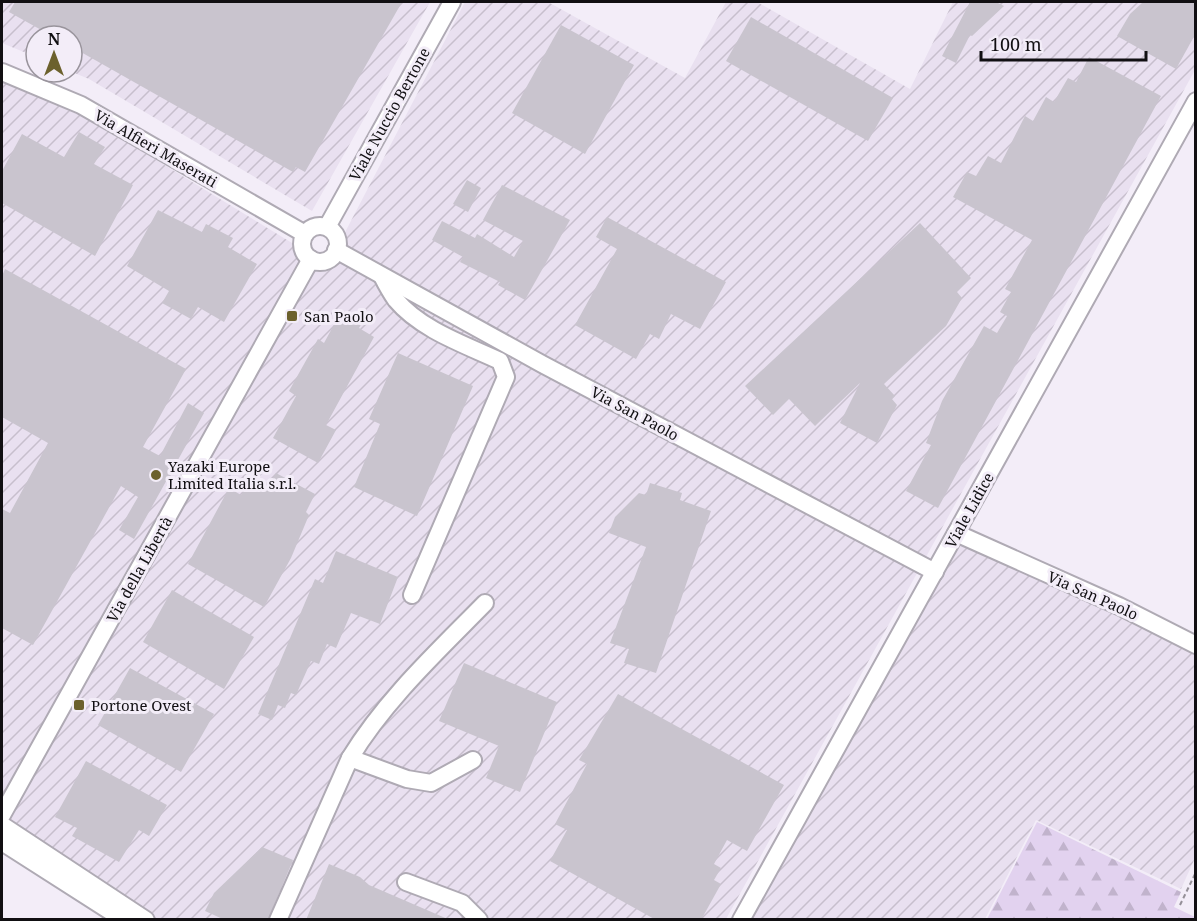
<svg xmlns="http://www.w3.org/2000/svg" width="1197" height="921" font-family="'Noto Serif',serif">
	<defs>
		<pattern id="industrial-furrows" width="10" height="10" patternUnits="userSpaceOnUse" patternTransform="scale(1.5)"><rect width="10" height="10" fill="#e9e0f0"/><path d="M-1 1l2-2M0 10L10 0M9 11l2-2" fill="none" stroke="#c7bfcd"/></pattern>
		<pattern id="forest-firs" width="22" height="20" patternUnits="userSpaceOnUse" patternTransform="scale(1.5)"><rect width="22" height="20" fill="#e2d2ef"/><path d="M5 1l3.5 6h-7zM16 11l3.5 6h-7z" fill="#c1b3cc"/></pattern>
	</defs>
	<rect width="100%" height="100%" fill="#f3edf8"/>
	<!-- industrial -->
	<g fill="url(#industrial-furrows)">
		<path d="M2,2h428l-118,209 -223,-132 -17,-7v-36h-36v21l-34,-14z"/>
		<path d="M465,2h83l137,76 41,-76h31l153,87 43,-87h242v68l-469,849h-569l-155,-101v-736l89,38 237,145z"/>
		<path d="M963,541l232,111v206l-14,31 -145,-69 -51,99 -235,1z"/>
	</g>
	<!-- forest -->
	<path fill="url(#forest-firs)" d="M1037,822l144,70 -7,15 21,10v2h-208z"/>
	<!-- building -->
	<g fill="#c9c4ce">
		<path d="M15,2h387l-97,170 -9,-5 -3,5 -221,-125v-11h-20l-43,-24z"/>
		<path d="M970,2h26l8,4 -32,30 -2,-1 -14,28 -14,-7z"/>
		<path d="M1143,2h53v31l-20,36 -59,-33 13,-22z"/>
		<path d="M751,17l142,81 -25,43 -142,-80z"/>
		<path d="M561,25l73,40 -49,89 -73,-41z"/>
		<path d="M1089,57l72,39 -223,412 -32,-17 25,-46 -5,-2 16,-42 42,-75 13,7 10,-17 -7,-4 11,-20 -6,-3 27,-49 -79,-43 14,-25 9,4 12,-20 13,7 24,-47 8,5 13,-24 8,5 14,-24 8,4z"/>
		<path d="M79,132l26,15 -11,17 39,21 -38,71 -93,-53v-32l20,-37 42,23z"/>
		<path d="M467,180l14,8 -13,24 -15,-8z"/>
		<path d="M502,185l68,35 -45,80 -27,-15 2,-3 -40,-20 3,-5 -31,-17 10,-19 33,17 2,-4 37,23 9,-16 -40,-21z"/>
		<path d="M158,210l44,22 4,-8 27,14 -5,9 29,17 -33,58 -26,-15 -7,12 -29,-16 7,-12 -42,-25z"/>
		<path d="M607,217l119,65 -26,47 -29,-15 -12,25 -9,-5 -14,25 -61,-34 42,-76 -21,-12z"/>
		<path d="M920,223l51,55 -14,14 5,6 -16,28 -62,58 11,12 -3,3 5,6 -20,38 -37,-20 20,-40 -45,43 -26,-27 -16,16 -28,-29z"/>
		<path d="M5,269l181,100 -43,78 17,9 28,-53 16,10 -70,126 -15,-9 19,-33 -17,-11 -88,159 -31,-17v-119l8,4 38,-70 -46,-26v-141z"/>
		<path d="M342,310l21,11 -4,7 15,9 -48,88 10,5 -18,33 -45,-25 23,-42 -7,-5 29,-52 6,4z"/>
		<path d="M398,353l75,33 -56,130 -63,-29 26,-63 -11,-5z"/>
		<path d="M276,473l39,21 -9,18 3,3 -18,43 -27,49 -76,-43 41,-76 12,7 9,-15 16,9z"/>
		<path d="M650,483l32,10 -2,7 31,11 -55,162 -32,-10 5,-14 -19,-6 36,-96 -37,-14 6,-16 24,-24 7,2z"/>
		<path d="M336,551l62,26 -18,47 -29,-11 -15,35 -9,-4 -8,20 -8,-3 -15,34 -5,-2 -6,15 -7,-3 -6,15 -14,-6 57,-135 8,4z"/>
		<path d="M172,590l82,47 -30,52 -81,-47z"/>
		<path d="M464,663l93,39 -37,90 -34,-14 13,-32 -60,-25z"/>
		<path d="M130,668l84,46 -33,58 -83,-47z"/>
		<path d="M618,694l166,91 -37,66 -20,-11 -13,24 7,4 -7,12 7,4 -20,36h-45l-106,-59 17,-31 -12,-6 32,-60 -8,-4z"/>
		<path d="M86,761l81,44 -18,31 -10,-6 -20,32 -47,-26 5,-8 -22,-11z"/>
		<path d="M262,847l31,13 -25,60h-43l-20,-9 9,-18z"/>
		<path d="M329,864l31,13 9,8 81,35h-144z"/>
	</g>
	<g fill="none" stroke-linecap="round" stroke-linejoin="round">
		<!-- minor casing -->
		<g stroke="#afaab4" stroke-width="20">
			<g id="minor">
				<path d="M2,72l79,33 224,129"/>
				<circle cx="320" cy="244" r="18"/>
				<path d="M327,227l125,-225"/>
				<path d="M336,250l206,114 393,208"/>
				<path d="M382,276c4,8 9,17 14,24 25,30 70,45 104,61l6,16 -94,218"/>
				<path d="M956,533l163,73 77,39"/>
				<path d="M350,758l57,21 24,4 42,-23"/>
				<path d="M2,815l309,-556"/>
				<path d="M2,825l144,95"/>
				<path d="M2,842l122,78"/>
				<path d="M406,882l56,21 17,17"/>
				<path d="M278,920l72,-162c36,-59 87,-106 135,-155"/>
				<path d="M741,920l455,-819"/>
			</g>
		</g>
		<!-- path -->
		<path stroke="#959098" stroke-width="2" stroke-dasharray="4.5 3" stroke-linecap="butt" d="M1180,905l16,-33"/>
		<!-- minor -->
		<use href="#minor" stroke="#fff" stroke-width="16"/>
	</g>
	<!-- markers -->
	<g fill="#6c612d" stroke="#f3edf8" stroke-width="2">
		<rect x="286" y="310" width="12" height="12" rx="3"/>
		<circle cx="156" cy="475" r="6"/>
		<rect x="73" y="699" width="12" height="12" rx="3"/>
	</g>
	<g text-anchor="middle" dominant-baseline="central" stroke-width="6" stroke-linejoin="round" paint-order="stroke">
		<!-- street labels -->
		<g font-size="15" fill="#110f12" stroke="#f3edf8">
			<text transform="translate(389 114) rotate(-61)">Viale Nuccio Bertone</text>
			<text transform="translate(156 148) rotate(30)">Via Alfieri Maserati</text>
			<text transform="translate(635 413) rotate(28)">Via San Paolo</text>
			<text transform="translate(969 510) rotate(-61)">Viale Lidice</text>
			<text transform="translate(139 569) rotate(-61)">Via della Libertà</text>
			<text transform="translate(1093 595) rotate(24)">Via San Paolo</text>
		</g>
		<!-- poi labels -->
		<g font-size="15" fill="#110f12" stroke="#f3edf8" text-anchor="start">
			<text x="304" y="316">San Paolo</text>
			<text x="168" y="466">Yazaki Europe<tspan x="168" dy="17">Limited Italia s.r.l.</tspan></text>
			<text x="91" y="705">Portone Ovest</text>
		</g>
	</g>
	<!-- border -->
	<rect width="1197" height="921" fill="none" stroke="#110f12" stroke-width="6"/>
	<!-- north arrow -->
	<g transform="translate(54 54)"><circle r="28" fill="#f3edf8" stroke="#99949c" stroke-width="1.5"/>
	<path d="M0-4.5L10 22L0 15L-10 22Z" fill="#6c612d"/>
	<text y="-9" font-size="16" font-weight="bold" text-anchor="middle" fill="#110f12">N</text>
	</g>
	<!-- scale -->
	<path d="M981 51v9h165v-9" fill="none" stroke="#110f12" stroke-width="3"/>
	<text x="990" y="51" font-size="18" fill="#110f12" stroke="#f3edf8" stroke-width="4.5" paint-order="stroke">100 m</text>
</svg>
